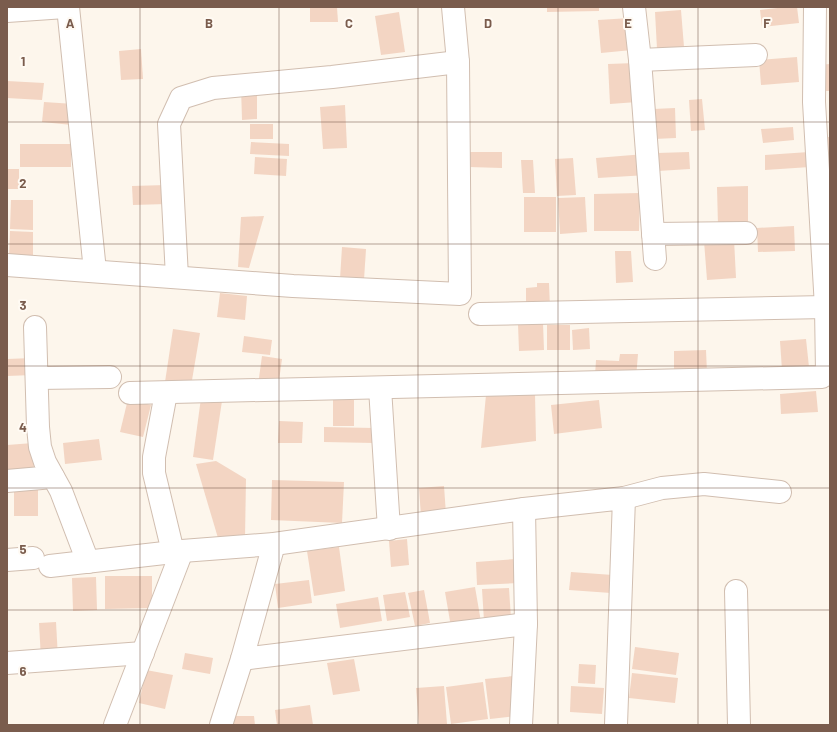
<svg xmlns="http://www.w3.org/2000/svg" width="837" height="732" font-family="Barlow,sans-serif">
	<rect width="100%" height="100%" fill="#fdf6ec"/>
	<!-- building -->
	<g fill="#f3d5c3">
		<path d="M310,7h27l1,15h-28z"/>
		<path d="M547,7h52v4l-52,1z"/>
		<path d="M786,7h11l2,16 -37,4 -2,-17z"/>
		<path d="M681,10l3,37 -27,2 -2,-37z"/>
		<path d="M399,12l6,40 -24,3 -6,-39z"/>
		<path d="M630,18l2,32 -31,3 -3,-33z"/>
		<path d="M141,49l2,30 -22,1 -2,-29z"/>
		<path d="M797,57l2,25 -38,3 -2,-25z"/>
		<path d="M635,63l2,39 -27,2 -2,-40z"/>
		<path d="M830,64v27h-11l-1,-26z"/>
		<path d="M7,81l37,2 -2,17 -35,-2z"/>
		<path d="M241,88h16v31l-15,1z"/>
		<path d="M702,99l3,31 -14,1 -2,-31z"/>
		<path d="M44,102l30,2 -2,21 -30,-3z"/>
		<path d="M345,105l2,43 -24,1 -3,-42z"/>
		<path d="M675,108l1,30 -22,1 -1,-30z"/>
		<rect x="250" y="124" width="23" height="15"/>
		<path d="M793,127l1,13 -31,3 -2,-14z"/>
		<path d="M821,137h9v22l-8,1z"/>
		<path d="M251,142l38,2v12l-39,-2z"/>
		<rect x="20" y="144" width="51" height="23"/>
		<path d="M469,152h33v16l-33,-1z"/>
		<path d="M689,152l1,17 -32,2 -1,-18z"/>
		<path d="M809,152l1,15 -45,3v-15z"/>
		<path d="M645,154l2,21 -49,3 -2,-20z"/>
		<path d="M255,157l32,2 -1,17 -32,-2z"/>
		<path d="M573,158l3,37 -19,1 -2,-37z"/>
		<path d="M521,160h12l2,33h-12z"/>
		<rect x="7" y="169" width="12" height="20"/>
		<path d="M166,185l1,19 -34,1 -1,-19z"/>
		<path d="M748,186v39l-30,1 -1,-39z"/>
		<path d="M640,193l-1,38h-45v-37z"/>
		<rect x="524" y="197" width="32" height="35"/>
		<path d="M585,197l2,35 -27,2 -2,-36z"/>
		<path d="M11,200h22v30l-23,-1z"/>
		<path d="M264,216l-15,52 -11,-1 3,-50z"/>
		<path d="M794,226l1,25 -37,1 -1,-24z"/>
		<path d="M10,231l23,1v27h-24z"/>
		<path d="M734,239l2,39 -29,2 -3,-39z"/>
		<path d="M342,247l24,2 -2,31 -24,-1z"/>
		<path d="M615,251h16l2,31 -17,1z"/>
		<path d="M537,283h12l1,25 -24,-4v-16l11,-1z"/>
		<path d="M220,293l27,3 -2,24 -28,-3z"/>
		<path d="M543,323l1,27 -25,1 -1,-27z"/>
		<rect x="547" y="325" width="23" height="25"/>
		<path d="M589,328l1,21 -17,1 -1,-20z"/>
		<path d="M173,329l27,4 -9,53 -26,-4z"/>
		<path d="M244,336l28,4 -2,15 -28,-3z"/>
		<path d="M806,339l3,28 -27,3 -2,-29z"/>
		<path d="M706,350l1,23 -33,1v-23z"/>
		<path d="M620,354h18l-2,24 -41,-2 1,-16 23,1z"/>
		<path d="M262,356l20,3 -4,29 -20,-3z"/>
		<path d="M32,358l1,17 -26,1v-17z"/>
		<path d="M816,391l2,21 -37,2 -1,-20z"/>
		<path d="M535,394l1,47 -55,7 5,-53z"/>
		<path d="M201,398l21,3 -9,59 -20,-3z"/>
		<path d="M128,399l23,6 -8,32 -23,-5z"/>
		<rect x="333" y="400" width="21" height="26"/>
		<path d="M599,400l3,28 -48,6 -3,-29z"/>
		<path d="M279,421l24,1 -1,21h-24z"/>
		<path d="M324,427l50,1v15l-50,-1z"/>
		<path d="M99,439l3,21 -37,4 -2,-21z"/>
		<path d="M33,443l1,28 -27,2v-28z"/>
		<path d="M216,461l30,18 -1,59h-27l-22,-74z"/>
		<path d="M272,480l72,2 -2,41 -71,-3z"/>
		<rect x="14" y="483" width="24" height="33"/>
		<path d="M444,486l2,28 -25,2 -2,-28z"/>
		<path d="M407,539l2,26 -18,2 -2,-26z"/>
		<path d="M339,547l6,44 -31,5 -7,-45z"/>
		<path d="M516,559l2,24 -41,2 -1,-23z"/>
		<path d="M571,572l42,3 -2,18 -42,-3z"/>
		<path d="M105,576h47v32l-47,1z"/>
		<path d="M96,577l1,33 -24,1 -1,-33z"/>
		<path d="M309,580l3,23 -34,5 -3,-24z"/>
		<path d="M475,587l6,35 -30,5 -6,-35z"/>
		<path d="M509,588l2,31 -27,2 -2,-32z"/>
		<path d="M424,590l6,33 -15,3 -7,-33z"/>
		<path d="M405,592l5,25 -23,4 -4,-26z"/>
		<path d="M378,597l4,24 -42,7 -4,-24z"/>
		<path d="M56,622l2,36 -17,1 -2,-36z"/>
		<path d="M635,647l44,6 -3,22 -44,-6z"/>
		<path d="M185,653l28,5 -3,16 -28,-5z"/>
		<path d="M354,659l6,32 -27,4 -6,-32z"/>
		<path d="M579,664l17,1 -1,19 -17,-1z"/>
		<path d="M146,670l27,5 -8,34 -26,-6z"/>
		<path d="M632,673l46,5 -3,25 -46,-5z"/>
		<path d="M514,676l4,40 -28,3 -5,-40z"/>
		<path d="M483,682l5,37 -37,5 -5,-37z"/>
		<path d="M444,686l3,38 -28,1 -3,-37z"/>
		<path d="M571,686l33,2 -2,26 -32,-2z"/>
		<path d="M310,705l3,20h-36l-2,-15z"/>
		<path d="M227,716h27l1,9h-28z"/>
	</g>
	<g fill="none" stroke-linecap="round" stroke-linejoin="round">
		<!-- minor casing -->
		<g stroke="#d1beb0" stroke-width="24">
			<g id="minor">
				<path d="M68,7l27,264"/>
				<path d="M634,7l6,53 15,199"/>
				<path d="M7,11l58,-4"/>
				<path d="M640,60l116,-5"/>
				<path d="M653,234l93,-1"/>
				<path d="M7,265l286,21 167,8 -2,-232 -5,-55"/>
				<path d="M177,277l-8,-153 12,-26 32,-10 119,-11 126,-15"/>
				<path d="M480,314l346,-7"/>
				<path d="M35,327l3,100 2,20 5,15 16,29 27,71"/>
				<path d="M37,378l73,-1"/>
				<path d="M380,388l9,141"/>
				<path d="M130,393l692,-16 5,-4 -1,-66 -12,-205 1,-95"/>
				<path d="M166,393l-12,64v16l19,79"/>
				<path d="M7,481l46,-4"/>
				<path d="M624,498l38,-10 42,-4 76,8"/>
				<path d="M7,560l26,-2"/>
				<path d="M50,566l132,-15 92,-7 250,-35 100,-11 -8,227"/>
				<path d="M736,591l3,134"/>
				<path d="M242,659l284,-35"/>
				<path d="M7,663l136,-10"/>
				<path d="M115,725l67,-174"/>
				<path d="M221,725l21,-66 32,-115"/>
				<path d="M521,725l5,-101 -2,-115"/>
			</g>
		</g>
		<!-- minor -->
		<use href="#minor" stroke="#fff" stroke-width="22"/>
	</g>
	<!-- grid -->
	<path fill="none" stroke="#7a5c4d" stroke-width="1" stroke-opacity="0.55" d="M140,7v718M279,7v718M418,7v718M558,7v718M698,7v718M7,122h823M7,244h823M7,366h823M7,488h823M7,610h823"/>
	<g font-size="13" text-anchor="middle" font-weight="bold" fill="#7a5c4d" stroke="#fffaf3" stroke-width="4" stroke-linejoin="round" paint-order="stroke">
		<text x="70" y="28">A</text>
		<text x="209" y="28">B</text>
		<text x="349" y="28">C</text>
		<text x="488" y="28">D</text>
		<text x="628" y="28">E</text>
		<text x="767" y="28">F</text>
		<text x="23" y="66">1</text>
		<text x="23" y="188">2</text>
		<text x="23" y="310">3</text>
		<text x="23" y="432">4</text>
		<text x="23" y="554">5</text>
		<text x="23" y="676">6</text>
	</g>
	<!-- border -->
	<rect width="837" height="732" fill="none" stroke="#7a5c4d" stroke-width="16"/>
</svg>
